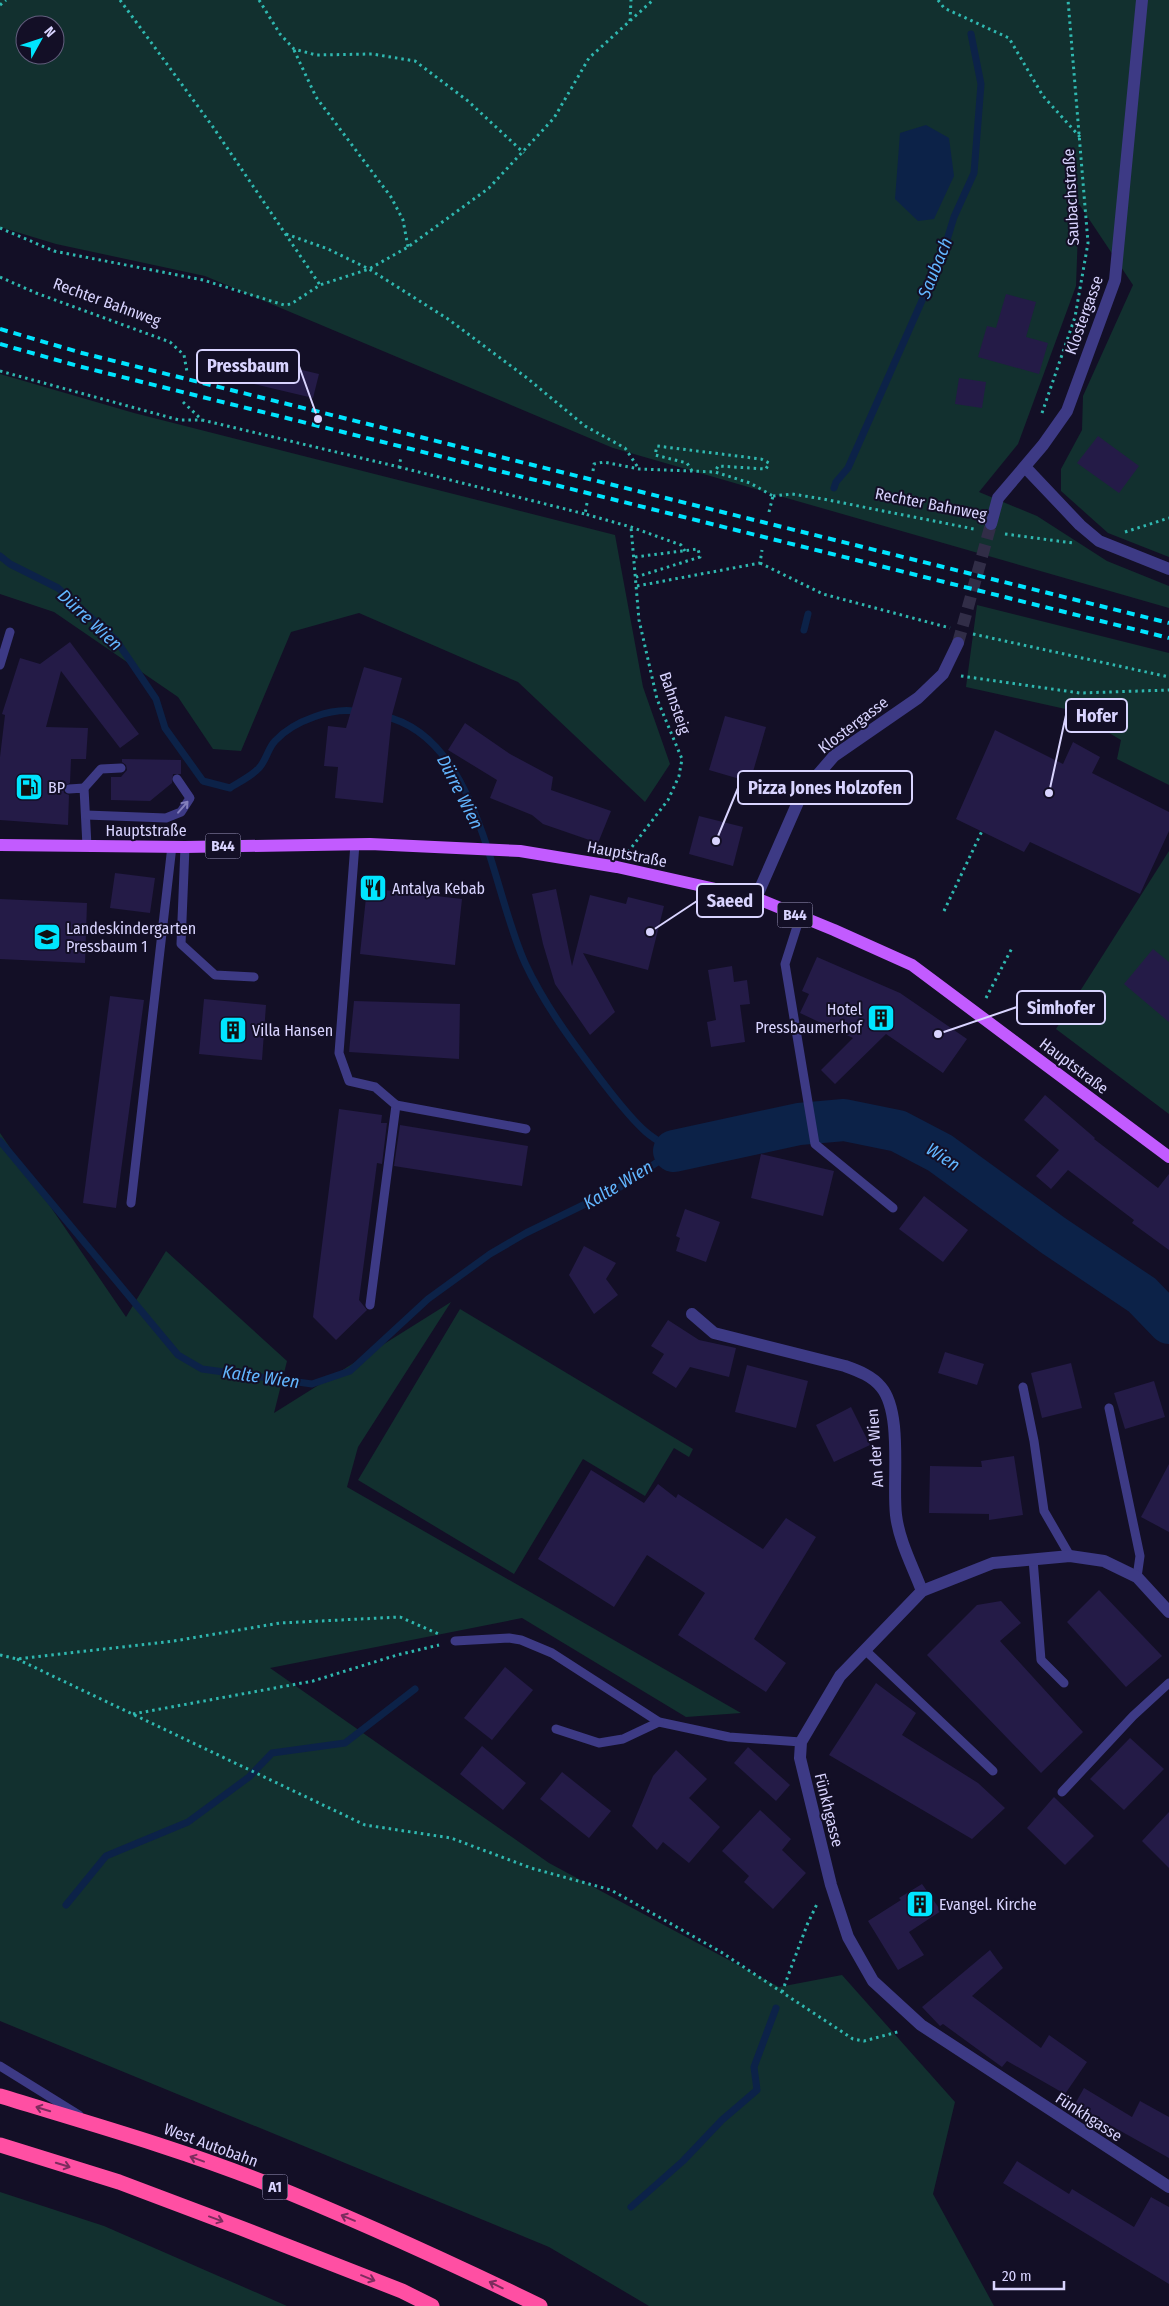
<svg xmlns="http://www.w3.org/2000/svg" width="1169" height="2306" font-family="'Fira Sans Condensed',sans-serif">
	<rect width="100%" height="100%" fill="#130f26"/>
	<!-- green -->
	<g fill="#12302f" fill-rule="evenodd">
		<path d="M0,0h1169v557l-61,-24 -47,-42v-22l21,-39 1,-34 50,-111 -54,-81 -3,82 -58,158 -39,48 58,24 70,45 62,25v22l-556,-160 -408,-172 -149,-32 -56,-17zM25,25h30v30h-30z"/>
		<path d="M0,374l134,39 481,122 28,152 27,77 -25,38 -127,-120 -159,-69 -68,19 -50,119 -28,-2 -35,-52 -124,-85 -54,-18z"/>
		<path d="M977,605l192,48v132l-52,-26 4,-19 -51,-30 -104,-23z"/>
		<path d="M1169,851v263l-113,-85z"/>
		<path d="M0,1133l126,184 40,-66 121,110 -13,52 177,-111 -93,145 -11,40 394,226 -55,4 -164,-99 -252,50 279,195 230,124 63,-12 113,127 -22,92 61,112h-345l-100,-59 -549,-226z"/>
		<path d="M460,1309l233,140 -4,8 -15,-9 -29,48 -62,-37 -69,115 -156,-94z"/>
		<path d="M0,2192l104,34 183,80h-287z"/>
	</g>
	<!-- water -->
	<path fill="#0c2248" d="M926,125l23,13 5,38 -20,43 -16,2 -23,-22 5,-66z"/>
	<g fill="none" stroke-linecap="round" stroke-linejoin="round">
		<!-- stream -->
		<g stroke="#0c2248" stroke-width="7">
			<path d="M834,488l2,-6 12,-14 95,-215 11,-36 20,-44 7,-89 -10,-50"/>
			<path d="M0,556l10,8 48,24 58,52 40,59 9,29 38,53 27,7c9,-6 22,-12 29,-20 7,-7 9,-20 16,-27 18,-20 59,-35 85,-29"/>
			<path d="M804,630l4,-16"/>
			<path d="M0,1141l178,214 24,14 110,15 38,-13 78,-72 62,-45 36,-21 94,-46 54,-36c-9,-6 -20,-12 -28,-19 -17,-15 -31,-34 -45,-52 -28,-37 -56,-74 -76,-117 -34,-74 -46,-227 -142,-247"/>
			<path d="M66,1905l40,-49 82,-34 61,-45 23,-24 73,-10 70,-54"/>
			<path d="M631,2207l52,-46 39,-41 35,-30 -3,-23 22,-59"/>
		</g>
		<!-- river -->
		<path stroke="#0c2248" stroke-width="42" d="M674,1151l125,-27 45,-4 54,11 42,22 114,83 88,59 27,28"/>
	</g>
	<!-- building -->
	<g fill="#241b47">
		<path d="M1006,294l30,8 -10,35 22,6 -9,31 -61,-17 9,-31 9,2z"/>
		<path d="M230,353l89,21 -6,24 -89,-21z"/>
		<path d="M959,378l27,4 -4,26 -27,-4z"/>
		<path d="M1098,436l41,30 -20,27 -42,-30z"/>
		<path d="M70,642l69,92 -19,14 -59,-77 -15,56 42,1 -2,31h-15l-1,24 -7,4 1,6 5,2 -1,30 -68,-5v-63l5,-42 -3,-1 18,-56 20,6z"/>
		<path d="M364,667l38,11 -10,37 -9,88 -48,-5 3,-31 -14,-1 4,-40 18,2z"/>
		<path d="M725,716l41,11 -16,55 -41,-12z"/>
		<path d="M465,723l45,31 43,23 -2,13 60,21 -13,32 -55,-19 -11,-9 -42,-17 7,-18 -49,-30z"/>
		<path d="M995,730l68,34 10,-22 27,15 -8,16 77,39v19l-29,63 -110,-52 -6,10 -68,-33z"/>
		<path d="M122,759l59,1v14h-8l-1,9 -22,18 -39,-1v-23h10l6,-7 -1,-5 -4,-3z"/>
		<path d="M699,816l44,11 -10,39 -44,-12z"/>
		<path d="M115,873l40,5 -5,35 -40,-5z"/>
		<path d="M367,888l95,11 -7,66 -95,-11z"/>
		<path d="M556,889l16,77 18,-71 36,9 2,-7 36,9 -16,64 -65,-17 32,59 -25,23 -35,-51 -12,-40 -11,-50z"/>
		<path d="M0,899l87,4 -2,60 -85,-4z"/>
		<path d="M1153,949l16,13v60l-45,-38z"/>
		<path d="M817,957l83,36 67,46 -24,34 -57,-39 -51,50 -14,-14 32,-32 -53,-25 9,-19 -7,-3z"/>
		<path d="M732,966l2,16 13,-2 3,24 -10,1 5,37 -34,5 -4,-25 9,-2 -8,-50z"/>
		<path d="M110,996l34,4 -28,208 -33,-5z"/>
		<path d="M204,999l62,6 -4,55 -63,-6z"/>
		<path d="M354,1001l106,3 -1,55 -110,-7z"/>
		<path d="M1045,1095l50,43 -1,1 64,49 11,-14v76l-37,-27 2,-3 -66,-50 -17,19 -15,-13 23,-26 -35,-30z"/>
		<path d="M339,1109l43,6 -1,8h6l-5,41 -5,-1 -18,137 8,10 -31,30 -23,-23z"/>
		<path d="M400,1125l128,21 -6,40 -128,-20z"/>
		<path d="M761,1154l73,17 -11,45 -72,-18z"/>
		<path d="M924,1196l44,34 -25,32 -44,-33z"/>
		<path d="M685,1209l35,13 -14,40 -30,-11 4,-13 -4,-2z"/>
		<path d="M584,1246l32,17 -10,16 12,16 -24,19 -25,-39z"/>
		<path d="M668,1320l31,20 37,8 -7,29 -39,-10 -14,21 -24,-15 12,-19 -13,-8z"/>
		<path d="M945,1352l39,12 -7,21 -39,-12z"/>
		<path d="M1071,1363l11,45 -40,10 -11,-45z"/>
		<path d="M747,1365l61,16 -12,47 -61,-16z"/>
		<path d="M1154,1381l11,36 -40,12 -11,-36z"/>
		<path d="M851,1407l19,38 -36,17 -18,-37z"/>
		<path d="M1014,1456l9,59 -34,5v-6l-60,-1 1,-47 52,1 -1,-6z"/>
		<path d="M1169,1464v68l-28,-15z"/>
		<path d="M591,1470l53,33 14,-19 18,14 2,-4 85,55 23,-31 30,19 -62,102 32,24 -20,29 -88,-57 27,-42 -58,-38 -33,52 -76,-48z"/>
		<path d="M1099,1590l63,66 -36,31 -59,-65z"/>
		<path d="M1001,1601l20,22 -21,18 83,91 -42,41 -114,-118 50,-50z"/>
		<path d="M505,1667l28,23 -41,50 -28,-22z"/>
		<path d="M876,1683l40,30 -14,22 76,48 27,25 -33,31 -143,-84z"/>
		<path d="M1130,1738l34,31 -40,41 -34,-31z"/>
		<path d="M482,1746l44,37 -23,27 -43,-36z"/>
		<path d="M748,1747l42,38 -14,16 -42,-38z"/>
		<path d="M676,1750l31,29 -18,19 31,29 -31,36 -26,-21 -6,8 -25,-24 21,-50z"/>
		<path d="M562,1772l49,39 -22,27 -49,-39z"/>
		<path d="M1054,1797l40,39 -29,29 -38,-37z"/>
		<path d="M760,1810l31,29 -9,11 24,23 -33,36 -29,-27 5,-6 -27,-25z"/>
		<path d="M1169,1812v56l-27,-27z"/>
		<path d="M922,1884l19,27 -32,21 15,23 -26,15 -30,-49 33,-21 -2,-2z"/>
		<path d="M990,1950l13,18 -31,28 69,52 8,-13 38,27 -22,32 -58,-33 -5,6 -59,-43 -3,2 -18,-19z"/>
		<path d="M1084,2088l48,29 8,-16 29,16v41l-61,-34 -5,7 -32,-20z"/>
		<path d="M1017,2161l52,33 3,-5 62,38 17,-30 18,10v77l-166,-101z"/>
	</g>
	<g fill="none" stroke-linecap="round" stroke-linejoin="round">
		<!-- minor-tunnel -->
		<path stroke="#312d47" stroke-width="12" stroke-dasharray="12 6" stroke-linecap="butt" d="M958,643l33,-119"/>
		<!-- path -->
		<g stroke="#2fb8b0" stroke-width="3" stroke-dasharray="2.5 4" stroke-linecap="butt">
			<path d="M120,0l93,127 107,158"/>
			<path d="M259,0l21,34 14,15 22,6 56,-1 43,7 53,40 56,52"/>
			<path d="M938,0l6,8 65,30 34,58 37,41"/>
			<path d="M0,5l6,-5"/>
			<path d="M630,21l1,-21"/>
			<path d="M294,50l22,47 75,100 12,23 5,27"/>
			<path d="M0,228l54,23 149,29 81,25 7,-1 29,-19 49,-16 39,-22 81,-59 65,-70 35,-60 64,-58"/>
			<path d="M286,234l42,15 41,20 79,50 79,59 58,48 40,22 14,21"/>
			<path d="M0,277l36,16 134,49 14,13 3,17"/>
			<path d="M0,371l179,49h23"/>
			<path d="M183,402l19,18 197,47 2,-10"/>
			<path d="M1042,413l33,-96 13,-74 -20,-243"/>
			<path d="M399,467l186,47"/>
			<path d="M593,471l1,-7 10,-2 35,7 76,3 35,11 23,13"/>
			<path d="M692,471l-5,-8 -32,-8 2,-9 104,13 8,4 -3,6 -48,-3 -3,6"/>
			<path d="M773,496l19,-2 31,5 151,30"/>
			<path d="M587,503l-2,11 46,13 50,18 4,6"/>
			<path d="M769,512l4,-16"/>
			<path d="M1125,532l44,-14"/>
			<path d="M1005,534l68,9"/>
			<path d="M635,557l63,-8 2,8 -64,20"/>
			<path d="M760,563l63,31 127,34"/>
			<path d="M637,586l123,-23 2,-13"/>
			<path d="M973,634l196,43"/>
			<path d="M961,676l119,17 89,-3"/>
			<path d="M628,852l40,-52 11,-24 3,-17 -25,-60 -18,-79 -8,-93"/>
			<path d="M944,911l38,-80"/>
			<path d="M986,998l26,-50"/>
			<path d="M0,1655l17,4 157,-18 106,-18 120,-6 41,18"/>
			<path d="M17,1659l348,166 86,13 80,30 80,22 110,62 132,87 11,2 37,-10"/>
			<path d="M133,1714l180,-33 84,-26 42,-10"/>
			<path d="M782,1992l25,-67 10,-21"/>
		</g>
		<!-- service -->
		<g stroke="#3d3a85" stroke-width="9">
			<path d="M0,665l10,-33"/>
			<path d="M84,788l17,-19 20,-1"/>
			<path d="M69,789l15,-1 3,58"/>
			<path d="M86,815l80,3 15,-6 9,-14 -13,-19"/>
			<path d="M355,844l-16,209 10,28 26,6 21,18 -26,200"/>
			<path d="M185,847l-4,97 34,31 39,2"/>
			<path d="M800,917l-15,47 30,180 78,64"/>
			<path d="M396,1105l130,24"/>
			<path d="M131,1203l41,-357"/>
			<path d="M1023,1387l11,54 10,70 26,45"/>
			<path d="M1109,1408l31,148 -3,21"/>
			<path d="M1033,1559l8,101 23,23"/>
			<path d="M455,1641l54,-3 12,2 31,13 107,69 70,15 72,5"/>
			<path d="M865,1650l128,121"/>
			<path d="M556,1729l43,14 24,-4 36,-17"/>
			<path d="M1062,1792l71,-76 36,-33"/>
			<path d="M0,2066l79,49"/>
		</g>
		<!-- minor -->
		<g stroke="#3d3a85" stroke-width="12">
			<path d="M1025,467l55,58 19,16 70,28"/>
			<path d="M991,524l7,-26 45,-53 24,-34 48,-131 27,-280"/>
			<path d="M756,898l46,-105 32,-37 84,-58 25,-24 15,-31"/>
			<path d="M692,1314l22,19 131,33c14,5 27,10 36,21 22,26 11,95 15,128 3,26 17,52 26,76"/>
			<path d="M1169,1612l-32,-35 -33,-16 -34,-5 -77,7 -71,28 -82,85 -39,66 -1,16 31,127 17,52 25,44 48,44 248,162"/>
		</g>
		<!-- primary -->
		<path stroke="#c25bff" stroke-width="12" d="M0,845l185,2 185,-3 150,7 97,16 139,31 78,32 78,35 257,192"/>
		<!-- motorway -->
		<g stroke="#ff4fa3" stroke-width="15">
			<path d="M0,2096c88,27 177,52 263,86 94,38 186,80 277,124"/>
			<path d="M0,2145l119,37 122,46 161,63 30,15"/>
		</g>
		<!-- rail -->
		<g stroke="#00e5ff" stroke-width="4" stroke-dasharray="8 6" stroke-linecap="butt">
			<path d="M0,329l82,24 1087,270"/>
			<path d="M0,344l78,22 1091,272"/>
		</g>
	</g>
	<!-- one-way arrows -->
	<defs><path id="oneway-shaft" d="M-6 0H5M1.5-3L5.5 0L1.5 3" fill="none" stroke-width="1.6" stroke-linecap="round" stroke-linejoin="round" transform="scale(1.25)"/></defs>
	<use stroke="#837fbc" href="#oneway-shaft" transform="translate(183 807) rotate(-49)"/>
	<g stroke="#7d2c5e">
		<use href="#oneway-shaft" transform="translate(43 2109) rotate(-163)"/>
		<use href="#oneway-shaft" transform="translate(197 2159) rotate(-160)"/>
		<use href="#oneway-shaft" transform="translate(63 2165) rotate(17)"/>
		<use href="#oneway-shaft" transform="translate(348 2218) rotate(-157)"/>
		<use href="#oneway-shaft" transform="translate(216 2219) rotate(20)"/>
		<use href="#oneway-shaft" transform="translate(368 2278) rotate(22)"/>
		<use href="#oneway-shaft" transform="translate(496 2285) rotate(-154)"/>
	</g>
	<!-- icons -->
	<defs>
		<g id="fuel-square" transform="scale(1.4375)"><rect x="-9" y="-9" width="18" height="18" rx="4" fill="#00e5ff" stroke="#130f26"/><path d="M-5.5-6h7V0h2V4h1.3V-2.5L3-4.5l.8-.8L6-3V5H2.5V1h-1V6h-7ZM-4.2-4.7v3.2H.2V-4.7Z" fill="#111"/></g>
		<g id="restaurant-square" transform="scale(1.4375)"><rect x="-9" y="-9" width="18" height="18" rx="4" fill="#00e5ff" stroke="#130f26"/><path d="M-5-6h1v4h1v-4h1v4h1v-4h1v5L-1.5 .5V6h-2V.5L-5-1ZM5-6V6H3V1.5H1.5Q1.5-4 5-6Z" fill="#111"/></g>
		<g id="school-square" transform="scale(1.4375)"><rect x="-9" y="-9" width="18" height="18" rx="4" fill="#00e5ff" stroke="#130f26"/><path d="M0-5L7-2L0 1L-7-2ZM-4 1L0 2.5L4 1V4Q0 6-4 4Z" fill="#111"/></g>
		<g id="building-square" transform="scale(1.4375)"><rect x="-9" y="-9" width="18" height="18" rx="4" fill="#00e5ff" stroke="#130f26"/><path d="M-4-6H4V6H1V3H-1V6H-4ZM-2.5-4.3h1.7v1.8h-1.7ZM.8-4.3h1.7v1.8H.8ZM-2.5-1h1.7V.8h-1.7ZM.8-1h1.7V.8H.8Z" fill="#111"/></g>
	</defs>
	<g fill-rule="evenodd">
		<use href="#fuel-square" x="29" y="787"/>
		<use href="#restaurant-square" x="373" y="888"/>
		<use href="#school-square" x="47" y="937"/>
		<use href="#building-square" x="881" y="1018"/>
		<use href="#building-square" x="233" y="1030"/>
		<use href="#building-square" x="920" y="1904"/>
	</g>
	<g text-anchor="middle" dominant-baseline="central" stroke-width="4" stroke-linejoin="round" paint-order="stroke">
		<!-- shield labels -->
		<g fill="#130f26" stroke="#9e99be" stroke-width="1">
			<rect x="205.5" y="833.5" width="35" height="25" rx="4"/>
			<rect x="777.5" y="902.5" width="35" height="25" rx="4"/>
			<rect x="262.5" y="2174.5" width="25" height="25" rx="4"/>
		</g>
		<g font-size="15" font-weight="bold" fill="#d9d4ff">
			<text x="223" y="846">B44</text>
			<text x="795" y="915">B44</text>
			<text x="275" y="2187">A1</text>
		</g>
		<!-- street labels -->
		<g font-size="16" fill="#d9d4ff" stroke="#130f26">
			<text transform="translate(1071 197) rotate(-93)">Saubachstraße</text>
			<text transform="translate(107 302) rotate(20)">Rechter Bahnweg</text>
			<text transform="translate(1084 315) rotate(-70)">Klostergasse</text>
			<text transform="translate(931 504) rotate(11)">Rechter Bahnweg</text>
			<text transform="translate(675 703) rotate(71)">Bahnsteig</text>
			<text transform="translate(853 725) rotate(-37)">Klostergasse</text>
			<text x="146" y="830">Hauptstraße</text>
			<text transform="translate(627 854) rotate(11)">Hauptstraße</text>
			<text transform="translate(1074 1066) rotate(37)">Hauptstraße</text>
			<text transform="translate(875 1448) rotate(-94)">An der Wien</text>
			<text transform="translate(829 1810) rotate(76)">Fünkhgasse</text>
			<text transform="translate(1089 2117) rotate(33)">Fünkhgasse</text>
			<text transform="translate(211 2145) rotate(20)">West Autobahn</text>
		</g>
		<!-- poi labels -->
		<g font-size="16" fill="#d9d4ff" stroke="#130f26" text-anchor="start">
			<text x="48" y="787">BP</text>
			<text x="392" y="888">Antalya Kebab</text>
			<text x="66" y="928">Landeskindergarten<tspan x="66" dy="18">Pressbaum 1</tspan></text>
			<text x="862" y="1009" text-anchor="end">Hotel<tspan x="862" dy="18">Pressbaumerhof</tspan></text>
			<text x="252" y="1030">Villa Hansen</text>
			<text x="939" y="1904">Evangel. Kirche</text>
		</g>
		<!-- water labels -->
		<g font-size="18" font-style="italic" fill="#62b6ff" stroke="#130f26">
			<text transform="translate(935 268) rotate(-68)">Saubach</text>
			<text transform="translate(90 620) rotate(43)">Dürre Wien</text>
			<text transform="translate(460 792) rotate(63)">Dürre Wien</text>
			<text transform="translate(943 1157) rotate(33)">Wien</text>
			<text transform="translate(618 1185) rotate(-31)">Kalte Wien</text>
			<text transform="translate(261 1377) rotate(8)">Kalte Wien</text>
		</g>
	</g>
	<!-- callouts -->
	<path fill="none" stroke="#d9d4ff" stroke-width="2" d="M318 419L299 366M1049 793L1066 715M716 841L738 788M650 932L697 901M938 1034L1017 1007"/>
	<g fill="#d9d4ff" stroke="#130f26" stroke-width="2">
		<circle cx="318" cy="419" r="5"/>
		<circle cx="1049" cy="793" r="5"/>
		<circle cx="716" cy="841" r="5"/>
		<circle cx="650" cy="932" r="5"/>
		<circle cx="938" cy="1034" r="5"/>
	</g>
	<g fill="#130f26" stroke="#d9d4ff" stroke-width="2">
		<rect x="197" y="350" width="102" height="33" rx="5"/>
		<rect x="1066" y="699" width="61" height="33" rx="5"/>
		<rect x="738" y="771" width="174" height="33" rx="5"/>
		<rect x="697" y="884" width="66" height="33" rx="5"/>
		<rect x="1017" y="991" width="88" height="33" rx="5"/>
	</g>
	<g font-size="18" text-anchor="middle" font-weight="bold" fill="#d9d4ff">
		<text x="248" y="372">Pressbaum</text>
		<text x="1097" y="722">Hofer</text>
		<text x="825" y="794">Pizza Jones Holzofen</text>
		<text x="730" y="907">Saeed</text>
		<text x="1061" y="1014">Simhofer</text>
	</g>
	<!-- north arrow -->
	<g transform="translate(40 40) rotate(50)"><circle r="24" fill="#130f26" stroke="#625e7d"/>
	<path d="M0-4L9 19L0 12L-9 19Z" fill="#00e5ff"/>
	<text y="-8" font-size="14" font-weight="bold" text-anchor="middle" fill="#d9d4ff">N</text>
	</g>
	<!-- scale -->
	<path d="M994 2281v8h70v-8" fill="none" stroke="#d9d4ff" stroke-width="2.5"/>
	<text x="1002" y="2281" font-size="15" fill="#d9d4ff" stroke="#130f26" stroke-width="4" paint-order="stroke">20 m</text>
</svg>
